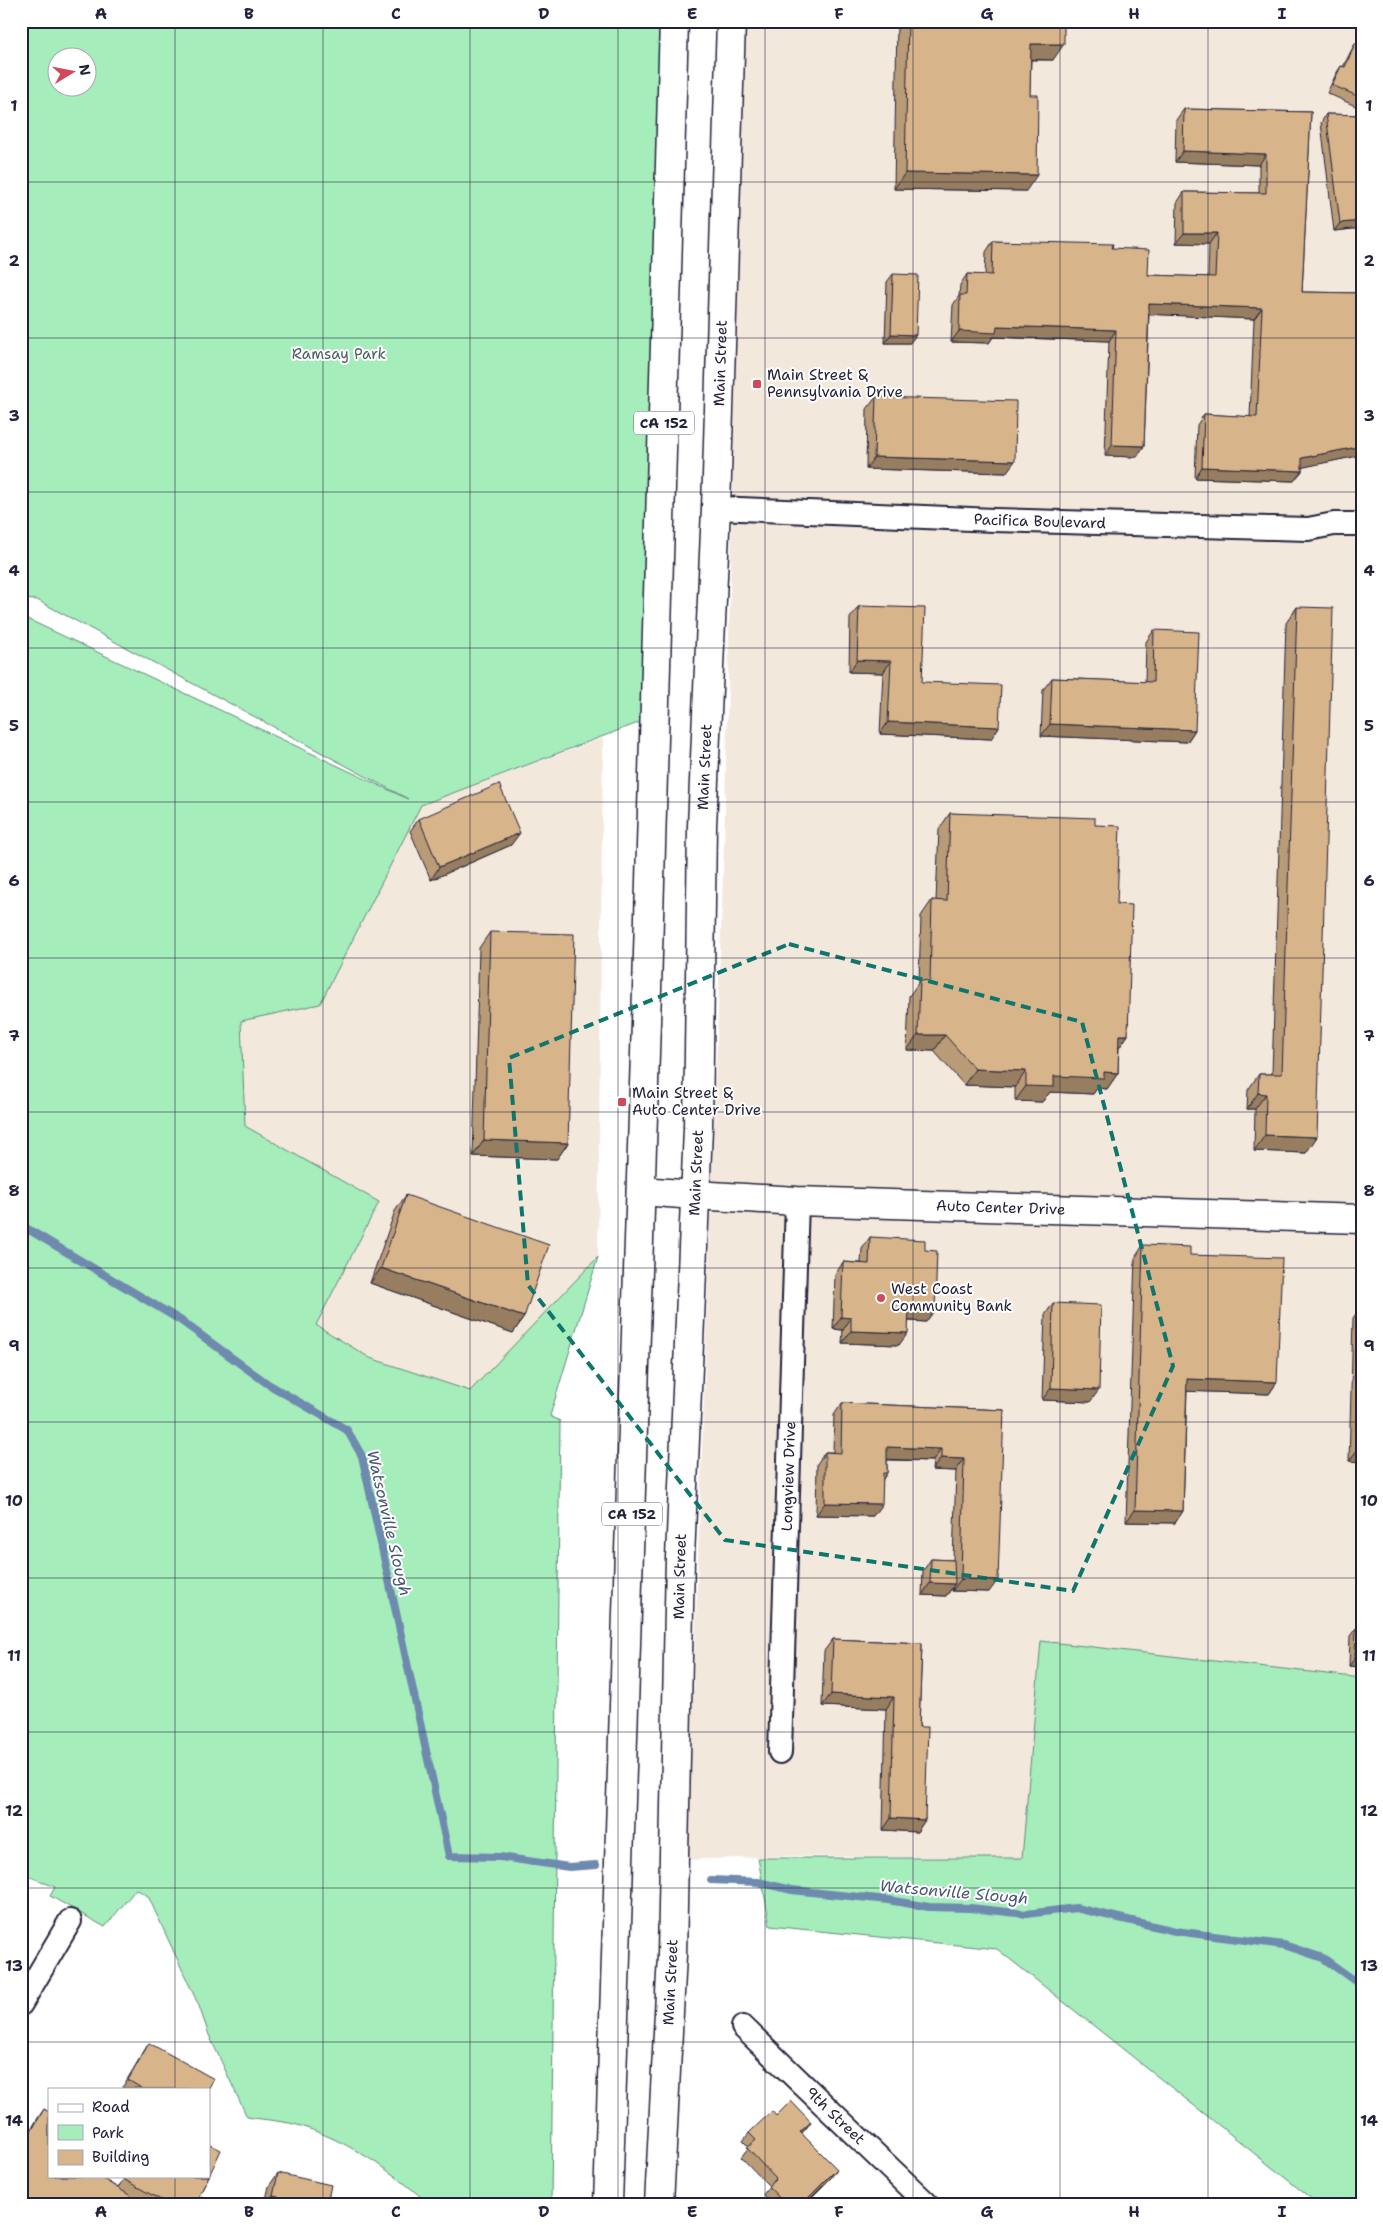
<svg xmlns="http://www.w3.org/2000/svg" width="1383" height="2225" font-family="'Shantell Sans',sans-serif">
	<rect width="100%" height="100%" fill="#fff"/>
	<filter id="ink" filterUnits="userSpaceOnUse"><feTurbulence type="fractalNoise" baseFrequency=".02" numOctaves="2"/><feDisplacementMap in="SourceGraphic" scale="10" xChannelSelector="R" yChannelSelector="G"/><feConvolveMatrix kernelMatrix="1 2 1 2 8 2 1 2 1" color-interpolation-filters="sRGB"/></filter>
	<g filter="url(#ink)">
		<!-- built -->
		<g fill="#f3e8dc">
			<path d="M744,21h618v1657l-321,-37 -19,217 -231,-2 -104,4 37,-1013z"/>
			<path d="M603,738l-5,519 -144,152 -138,-84 63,-123 -134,-76 -4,-105 79,-17 101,-199z"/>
		</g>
		<!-- green -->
		<g fill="#a5edba" stroke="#64887a" fill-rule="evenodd">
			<path d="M21,21h646l-21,699 -225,85 -101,199 -79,17 4,105 134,76 -63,123 54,33 100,33 128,-134 -48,159 10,5 -9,783h-122c-37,-33 -78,-61 -125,-77 -17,-6 -39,-7 -57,-10l-38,-82 -10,-29 -51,-110 -12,-7 -31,38 -55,-31 5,-9 -34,-14v-1257l387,183 -371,-199 -16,-1zM58,58h30v30h-30z"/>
			<path d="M1041,1641l321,37v526h-44l-321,-255 -227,-23 -12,-68h264z"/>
		</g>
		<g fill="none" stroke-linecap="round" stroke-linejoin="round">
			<!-- stream -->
			<g stroke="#6e8aaf" stroke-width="8">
				<path d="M21,1225l159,95 88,64 79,46 15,26 87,400 51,1 69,10 27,-2"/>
				<path d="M711,1880l47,2 34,8 96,10 41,7 41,1 56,6 50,-6 99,23 109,14 39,13 39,28"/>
			</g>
			<!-- street casing -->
			<g stroke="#22223b" stroke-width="26">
				<g id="street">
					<path id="s1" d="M716,508l278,12 314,9 26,-5h28"/>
					<path id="s2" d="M780,1752l17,-551"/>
					<path d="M21,2004l49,-83"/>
					<path id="s3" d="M743,2027l184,177"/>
				</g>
			</g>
			<!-- secondary casing -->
			<g stroke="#22223b" stroke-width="31">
				<g id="secondary">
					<path id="s4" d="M695,1195l102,6 565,18"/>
				</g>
			</g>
			<!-- primary casing -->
			<g stroke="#22223b" stroke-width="31">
				<g id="primary">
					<path d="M641,1191l54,4"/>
					<path d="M608,2204c24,-728 48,-1455 66,-2183"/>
					<path id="s5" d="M659,2204l13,-249 8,-397 18,-430 4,-302 14,-318 15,-487"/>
				</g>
			</g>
			<!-- street -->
			<use href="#street" stroke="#fff" stroke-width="22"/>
			<!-- secondary -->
			<use href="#secondary" stroke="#fff" stroke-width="28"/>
			<!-- primary -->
			<use href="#primary" stroke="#fff" stroke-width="28"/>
		</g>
		<!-- wall -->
		<g fill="#ba9b77" stroke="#22223b">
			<path d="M897,21h167l-11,39h-22l-5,131 -132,-2z"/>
			<path d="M1356,42l6,3v64l-35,-16 9,-19 5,-8 2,1 8,-16z"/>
			<path d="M1184,109l127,3 -9,180 60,1v101l-1,1 1,6v54l-60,12v4l-8,10 -99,-3 2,-53 7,-11 46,3 4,-98 -105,-5 -5,132 -7,11 -32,-1 4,-115 -116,-4 -4,6 -38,-1 2,-37 6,-9 1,-11 7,-11 18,1 1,-23 7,-11 119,7 36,27 60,2 1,-33 -33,-1 1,-40 7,-11 75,1v-28l-84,-3 1,-42z"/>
			<path d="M1326,114l36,1v113l-28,3 -13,-108z"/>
			<path d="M893,274l17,69h-25l2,-61z"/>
			<path d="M876,397l130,76 -140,-4 1,-60z"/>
			<path d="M859,606l63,76 69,57 -111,-5 3,-61 -34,-1 1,-54z"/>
			<path d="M1297,607l9,546 -52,-2 1,-42h-8l1,-19 11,-16h13l14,-451z"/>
			<path d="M1154,630l41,100 -8,12 -146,-6 2,-46 9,-12 93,4 1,-40z"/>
			<path d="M950,813l145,12 22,79 11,131 -9,13 -1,25 -11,16 -10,-1 -4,6 -43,-2 -8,10 -27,-1v-14l-51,-2 -30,-34 -27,-1 2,-54 10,-14 2,-66 11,-16 4,1 3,-72z"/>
			<path d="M419,819l92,26 -80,35 -21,-49z"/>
			<path d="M490,932l78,211 -11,16 -84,-3 6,-208z"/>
			<path d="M406,1195l118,122 -11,16 -143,-50 25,-72z"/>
			<path d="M870,1237l55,13 1,72 -18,-1 -9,24 -57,-2 1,-13 -10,-1 2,-54 8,-13 18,1 1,-14z"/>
			<path d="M1143,1245l134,137 -8,12 -82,-3 -4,120 -8,12 -49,-1 9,-264z"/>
			<path d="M1053,1303l37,99 -48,-2 3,-85z"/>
			<path d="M1362,1306v156l-13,-1 4,-143z"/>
			<path d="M842,1403l162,7 -15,182 -37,-1 1,-4 -7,9 -24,-1 1,-24 8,-12 22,1 3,-89 -24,-1 1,-9 -46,-1v13l-4,6 -10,37 -57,-1 1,-51 8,-12h8l1,-37z"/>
			<path d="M1356,1628l6,39 -13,-1 1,-30z"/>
			<path d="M833,1639l89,4 -3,84 6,93 -8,12 -34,-2 3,-121 -64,-3 2,-55z"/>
			<path d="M149,2043l59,46 -86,-1 22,-37z"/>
			<path d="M44,2109l5,3v64h49l20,12 7,-12h84l-10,20 15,8h-78l-7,-4 -2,4h-106v-73l7,4 8,-14z"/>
			<path d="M776,2116l29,14 -3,3 29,45 -26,26h-33l-9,-9 6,-9 -28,-29 8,-10 -6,-6 6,-8z"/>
			<path d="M278,2173l49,31h-62l4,-18z"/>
		</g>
		<!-- shaded-wall -->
		<g fill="#977e61" stroke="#22223b">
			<path d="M1354,21h8v2l-8,-1z"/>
			<path d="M1031,44h33l-11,16 -33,-1z"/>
			<path d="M1183,151l83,3 -7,11 -84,-3z"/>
			<path d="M905,173l132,2 -11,16 -132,-2z"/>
			<path d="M1362,221v7l-28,3 6,-8z"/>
			<path d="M1184,233h33l-8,11 -33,-1z"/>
			<path d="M1149,304l113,4 -8,11 -112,-5z"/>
			<path d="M997,326l119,4 -7,11 -116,-4 -4,6 -38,-1 8,-11z"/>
			<path d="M891,334l25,1 -6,8h-25z"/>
			<path d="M1112,445l32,1 -7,11 -32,-1z"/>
			<path d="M1362,446v9l-67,14 7,-11z"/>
			<path d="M874,457l141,4 -9,12 -140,-4z"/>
			<path d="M1202,467l100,4 -8,10 -99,-3z"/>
			<path d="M857,660l34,1 -8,12 -34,-1z"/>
			<path d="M888,722l111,5 -8,12 -111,-5z"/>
			<path d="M1050,724l145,6 -8,12 -146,-6z"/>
			<path d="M520,833l-9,12 -80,35 8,-13z"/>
			<path d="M918,1035h27l-11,16 -27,-1z"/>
			<path d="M1119,1035h9l-11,16z"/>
			<path d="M975,1069l51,2 -11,16 -51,-2z"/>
			<path d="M1104,1072l14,1 -11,16 -10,-1 -4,6 -43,-2 -8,10 -27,-1 11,-15 28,-10z"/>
			<path d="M1258,1093l8,1 -11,15h-8z"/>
			<path d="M1265,1135l52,2 -11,16 -52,-2z"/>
			<path d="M484,1140l84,3 -11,16 -84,-3z"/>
			<path d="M381,1268l143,49 -11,16 -143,-50z"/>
			<path d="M909,1308l26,2 -9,12 -26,-2z"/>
			<path d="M841,1317l10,1 -8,12 -10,-1z"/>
			<path d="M851,1331l57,2 -9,12 -57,-2z"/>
			<path d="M1187,1379l90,3 -8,12 -90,-3z"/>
			<path d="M1051,1388l48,2 -9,12 -48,-2z"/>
			<path d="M1360,1446h2v16l-13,-1z"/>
			<path d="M887,1447l54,2 -8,12 -54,-2z"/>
			<path d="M941,1458l23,1 -8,12 -24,-1z"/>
			<path d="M825,1503l57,1 -9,12 -57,-1z"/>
			<path d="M1135,1510l48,1 -8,12 -49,-1z"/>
			<path d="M961,1579l37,1 -9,12 -37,-1z"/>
			<path d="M930,1583l25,1 -9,12 -24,-1z"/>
			<path d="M1355,1658h7v9l-13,-1z"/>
			<path d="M831,1694l63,3 -8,12 -64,-3z"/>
			<path d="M891,1818l34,2 -8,12 -34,-2z"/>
			<path d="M811,2122l-6,8 -10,10 5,-8z"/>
			<path d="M837,2169l-6,9 -26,26h-3z"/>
			<path d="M273,2196l28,6 -1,2h-33z"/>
		</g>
		<!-- building -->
		<g fill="#d8b48a" stroke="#22223b">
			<path d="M908,21h156v23h-33l-1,51h8l-1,80 -132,-2z"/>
			<path d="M1356,42l6,3v53l-30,-13 9,-19 4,1z"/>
			<path d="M1184,109l127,3 -9,180 60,1v85l-6,-8 6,31v45l-60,12v13l-100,-4 2,-53 53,3 5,-109 -113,-4 -5,142 -32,-1 4,-115 -119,-4 -1,7 -37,-2 1,-36h6l1,-21 25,1 1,-34 120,3 -1,4 37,2 -1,25 67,2 2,-44h-33v-41l82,1v-39l-83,-3z"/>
			<path d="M1326,114l36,1v106l-22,2z"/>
			<path d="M893,274l25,1 -2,60 -25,-1z"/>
			<path d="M876,397l140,4 -1,60 -141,-4z"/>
			<path d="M859,606l66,2 -3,74 79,3 -2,42 -111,-5 3,-61 -34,-1z"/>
			<path d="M1297,607l36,1 -16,529 -52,-2 1,-41 -8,-1 1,-19h23z"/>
			<path d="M1154,630l45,2 -4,98 -145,-6 2,-46 101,4z"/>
			<path d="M499,784l21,49 -81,34 -20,-48z"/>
			<path d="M950,813l145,5v7l25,1 -3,78 15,1 -4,130h-9l-1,38 -14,-1v6l-50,-2v11l-28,-1v-15l-51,-2 -30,-34h-27l2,-55 10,1 2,-81 15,1z"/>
			<path d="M490,932l84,2 -6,209 -84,-3z"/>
			<path d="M406,1195l143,50 -25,72 -143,-49z"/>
			<path d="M870,1237l55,3v10l12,1 -2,59 -26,-2 -1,25 -57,-2v-13l-10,-1 2,-55 26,2z"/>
			<path d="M1143,1245l47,2v8l92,3 -5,124 -90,-3 -4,132 -48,-1z"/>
			<path d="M1053,1303l48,2 -2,85 -48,-2z"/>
			<path d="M1362,1387v59h-2z"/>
			<path d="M842,1403l162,7 -6,170 -37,-1 3,-120 -23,-1v-9l-54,-2v26h-4l-1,31 -57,-1v-51l16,1z"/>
			<path d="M931,1559l23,1 1,24 -25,-1z"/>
			<path d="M1362,1627v31h-7l1,-30z"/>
			<path d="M833,1639l89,4 -3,84h9l-3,93 -34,-2 3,-121 -63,-3z"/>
			<path d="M149,2043l65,36 -6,10h-65l-15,-9z"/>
			<path d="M791,2101l20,21 -11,10 37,37 -35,35h-17l-17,-18 8,-7 -29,-31 9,-8 -7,-7 23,-22 4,5z"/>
			<path d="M44,2109l5,3v64h49l33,20 -4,8h-106v-73l8,4z"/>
			<path d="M209,2144l12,6 -12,26z"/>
			<path d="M278,2173l53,12 -4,19h-27l1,-2 -28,-6z"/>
			<path d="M127,2176h82l-10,20 15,8h-46l-43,-24z"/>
		</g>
	</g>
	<!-- marked area -->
	<path fill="none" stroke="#0f766e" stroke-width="4" stroke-dasharray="10 6" stroke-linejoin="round" d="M789,944l293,78 91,344 -100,225 -348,-51 -197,-255 -19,-227z"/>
	<!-- grid -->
	<path fill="none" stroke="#22223b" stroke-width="1" stroke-opacity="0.55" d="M175,21v2068M323,21v2183M470,21v2183M618,21v2183M765,21v2183M913,21v2183M1060,21v2183M1208,21v2183M21,182h1341M21,338h1341M21,492h1341M21,648h1341M21,802h1341M21,958h1341M21,1112h1341M21,1268h1341M21,1422h1341M21,1578h1341M21,1732h1341M21,1888h1341M21,2042h1341M175,2176v28"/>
	<!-- markers -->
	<g fill="#d1495b" stroke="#fff" stroke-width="2">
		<rect x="752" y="379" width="10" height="10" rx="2.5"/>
		<rect x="617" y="1097" width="10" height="10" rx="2.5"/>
		<circle cx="881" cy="1298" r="5"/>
	</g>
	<g text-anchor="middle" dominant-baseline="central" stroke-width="4" stroke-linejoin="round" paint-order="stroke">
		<!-- shield labels -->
		<g fill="#fff" stroke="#646476" stroke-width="1">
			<rect x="634" y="411.5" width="60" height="23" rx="4"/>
			<rect x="602" y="1502.5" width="60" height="23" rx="4"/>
		</g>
		<g font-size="14" font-weight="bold" fill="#22223b">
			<text x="664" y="423">CA 152</text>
			<text x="632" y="1514">CA 152</text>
		</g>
		<!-- park labels -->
		<g font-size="15" fill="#495f61" stroke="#fff">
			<text x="339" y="354">Ramsay Park</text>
		</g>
		<!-- street labels -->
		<g font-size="15" fill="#22223b" stroke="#fff">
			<text stroke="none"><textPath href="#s5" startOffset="1842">Main Street</textPath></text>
			<text stroke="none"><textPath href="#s1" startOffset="324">Pacifica Boulevard</textPath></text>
			<text stroke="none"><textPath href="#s5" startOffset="1438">Main Street</textPath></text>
			<text stroke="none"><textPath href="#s5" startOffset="1032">Main Street</textPath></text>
			<text stroke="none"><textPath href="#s4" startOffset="306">Auto Center Drive</textPath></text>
			<text stroke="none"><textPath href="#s2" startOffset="276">Longview Drive</textPath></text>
			<text stroke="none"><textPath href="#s5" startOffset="628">Main Street</textPath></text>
			<text stroke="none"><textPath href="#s5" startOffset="222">Main Street</textPath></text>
			<text stroke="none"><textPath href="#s3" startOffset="128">9th Street</textPath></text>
		</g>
		<!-- poi labels -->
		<g font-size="15" fill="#22223b" stroke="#fff" text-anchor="start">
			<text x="767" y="375">Main Street &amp;<tspan x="767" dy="17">Pennsylvania Drive</tspan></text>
			<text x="632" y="1093">Main Street &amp;<tspan x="632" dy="17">Auto Center Drive</tspan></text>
			<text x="891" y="1289">West Coast<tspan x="891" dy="17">Community Bank</tspan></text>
		</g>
		<!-- water labels -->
		<g font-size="16" font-style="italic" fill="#485675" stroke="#fff">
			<text transform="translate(389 1523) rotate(77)">Watsonville Slough</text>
			<text transform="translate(954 1892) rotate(5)">Watsonville Slough</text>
		</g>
	</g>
	<!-- margin -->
	<rect width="1383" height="2225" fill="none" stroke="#fff" stroke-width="55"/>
	<!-- legend -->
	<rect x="48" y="2088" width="162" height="90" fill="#ffffff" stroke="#a7a7b1"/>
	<rect x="58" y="2104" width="25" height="8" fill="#ffffff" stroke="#a7a7b1"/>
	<text x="92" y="2112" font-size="15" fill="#22223b">Road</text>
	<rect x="58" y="2125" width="25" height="15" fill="#a5edba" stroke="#a7a7b1"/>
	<text x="92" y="2138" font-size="15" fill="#22223b">Park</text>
	<rect x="58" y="2150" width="25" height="15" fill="#d8b48a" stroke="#a7a7b1"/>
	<text x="92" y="2162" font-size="15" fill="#22223b">Building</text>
	<!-- north arrow -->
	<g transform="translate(72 72) rotate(80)"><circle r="24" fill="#ffffff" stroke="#a7a7b1"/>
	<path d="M0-4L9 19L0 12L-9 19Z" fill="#d1495b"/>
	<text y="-8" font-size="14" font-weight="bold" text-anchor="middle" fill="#22223b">N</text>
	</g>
	<rect x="28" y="28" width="1328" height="2170" fill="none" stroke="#22223b" stroke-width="2"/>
	<g font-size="16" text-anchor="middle" font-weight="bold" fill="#22223b">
		<text x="101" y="19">A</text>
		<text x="249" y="19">B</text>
		<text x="396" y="19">C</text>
		<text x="544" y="19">D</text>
		<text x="692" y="19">E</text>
		<text x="839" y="19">F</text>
		<text x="987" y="19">G</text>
		<text x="1134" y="19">H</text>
		<text x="1282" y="19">I</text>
		<text x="14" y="111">1</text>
		<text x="1369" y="111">1</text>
		<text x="14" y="266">2</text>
		<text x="1369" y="266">2</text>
		<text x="14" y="421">3</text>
		<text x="1369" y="421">3</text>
		<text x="14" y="576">4</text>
		<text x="1369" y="576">4</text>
		<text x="14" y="731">5</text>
		<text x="1369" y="731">5</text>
		<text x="14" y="886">6</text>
		<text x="1369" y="886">6</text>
		<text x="14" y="1041">7</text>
		<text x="1369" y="1041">7</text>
		<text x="14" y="1196">8</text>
		<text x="1369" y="1196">8</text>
		<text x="14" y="1351">9</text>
		<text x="1369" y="1351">9</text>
		<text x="14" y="1506">10</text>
		<text x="1369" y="1506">10</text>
		<text x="14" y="1661">11</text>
		<text x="1369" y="1661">11</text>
		<text x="14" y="1816">12</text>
		<text x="1369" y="1816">12</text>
		<text x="14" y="1971">13</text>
		<text x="1369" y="1971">13</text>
		<text x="14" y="2126">14</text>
		<text x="1369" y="2126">14</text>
		<text x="101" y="2217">A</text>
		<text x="249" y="2217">B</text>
		<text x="396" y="2217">C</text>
		<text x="544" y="2217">D</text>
		<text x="692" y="2217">E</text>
		<text x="839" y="2217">F</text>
		<text x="987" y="2217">G</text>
		<text x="1134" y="2217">H</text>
		<text x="1282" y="2217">I</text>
	</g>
</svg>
